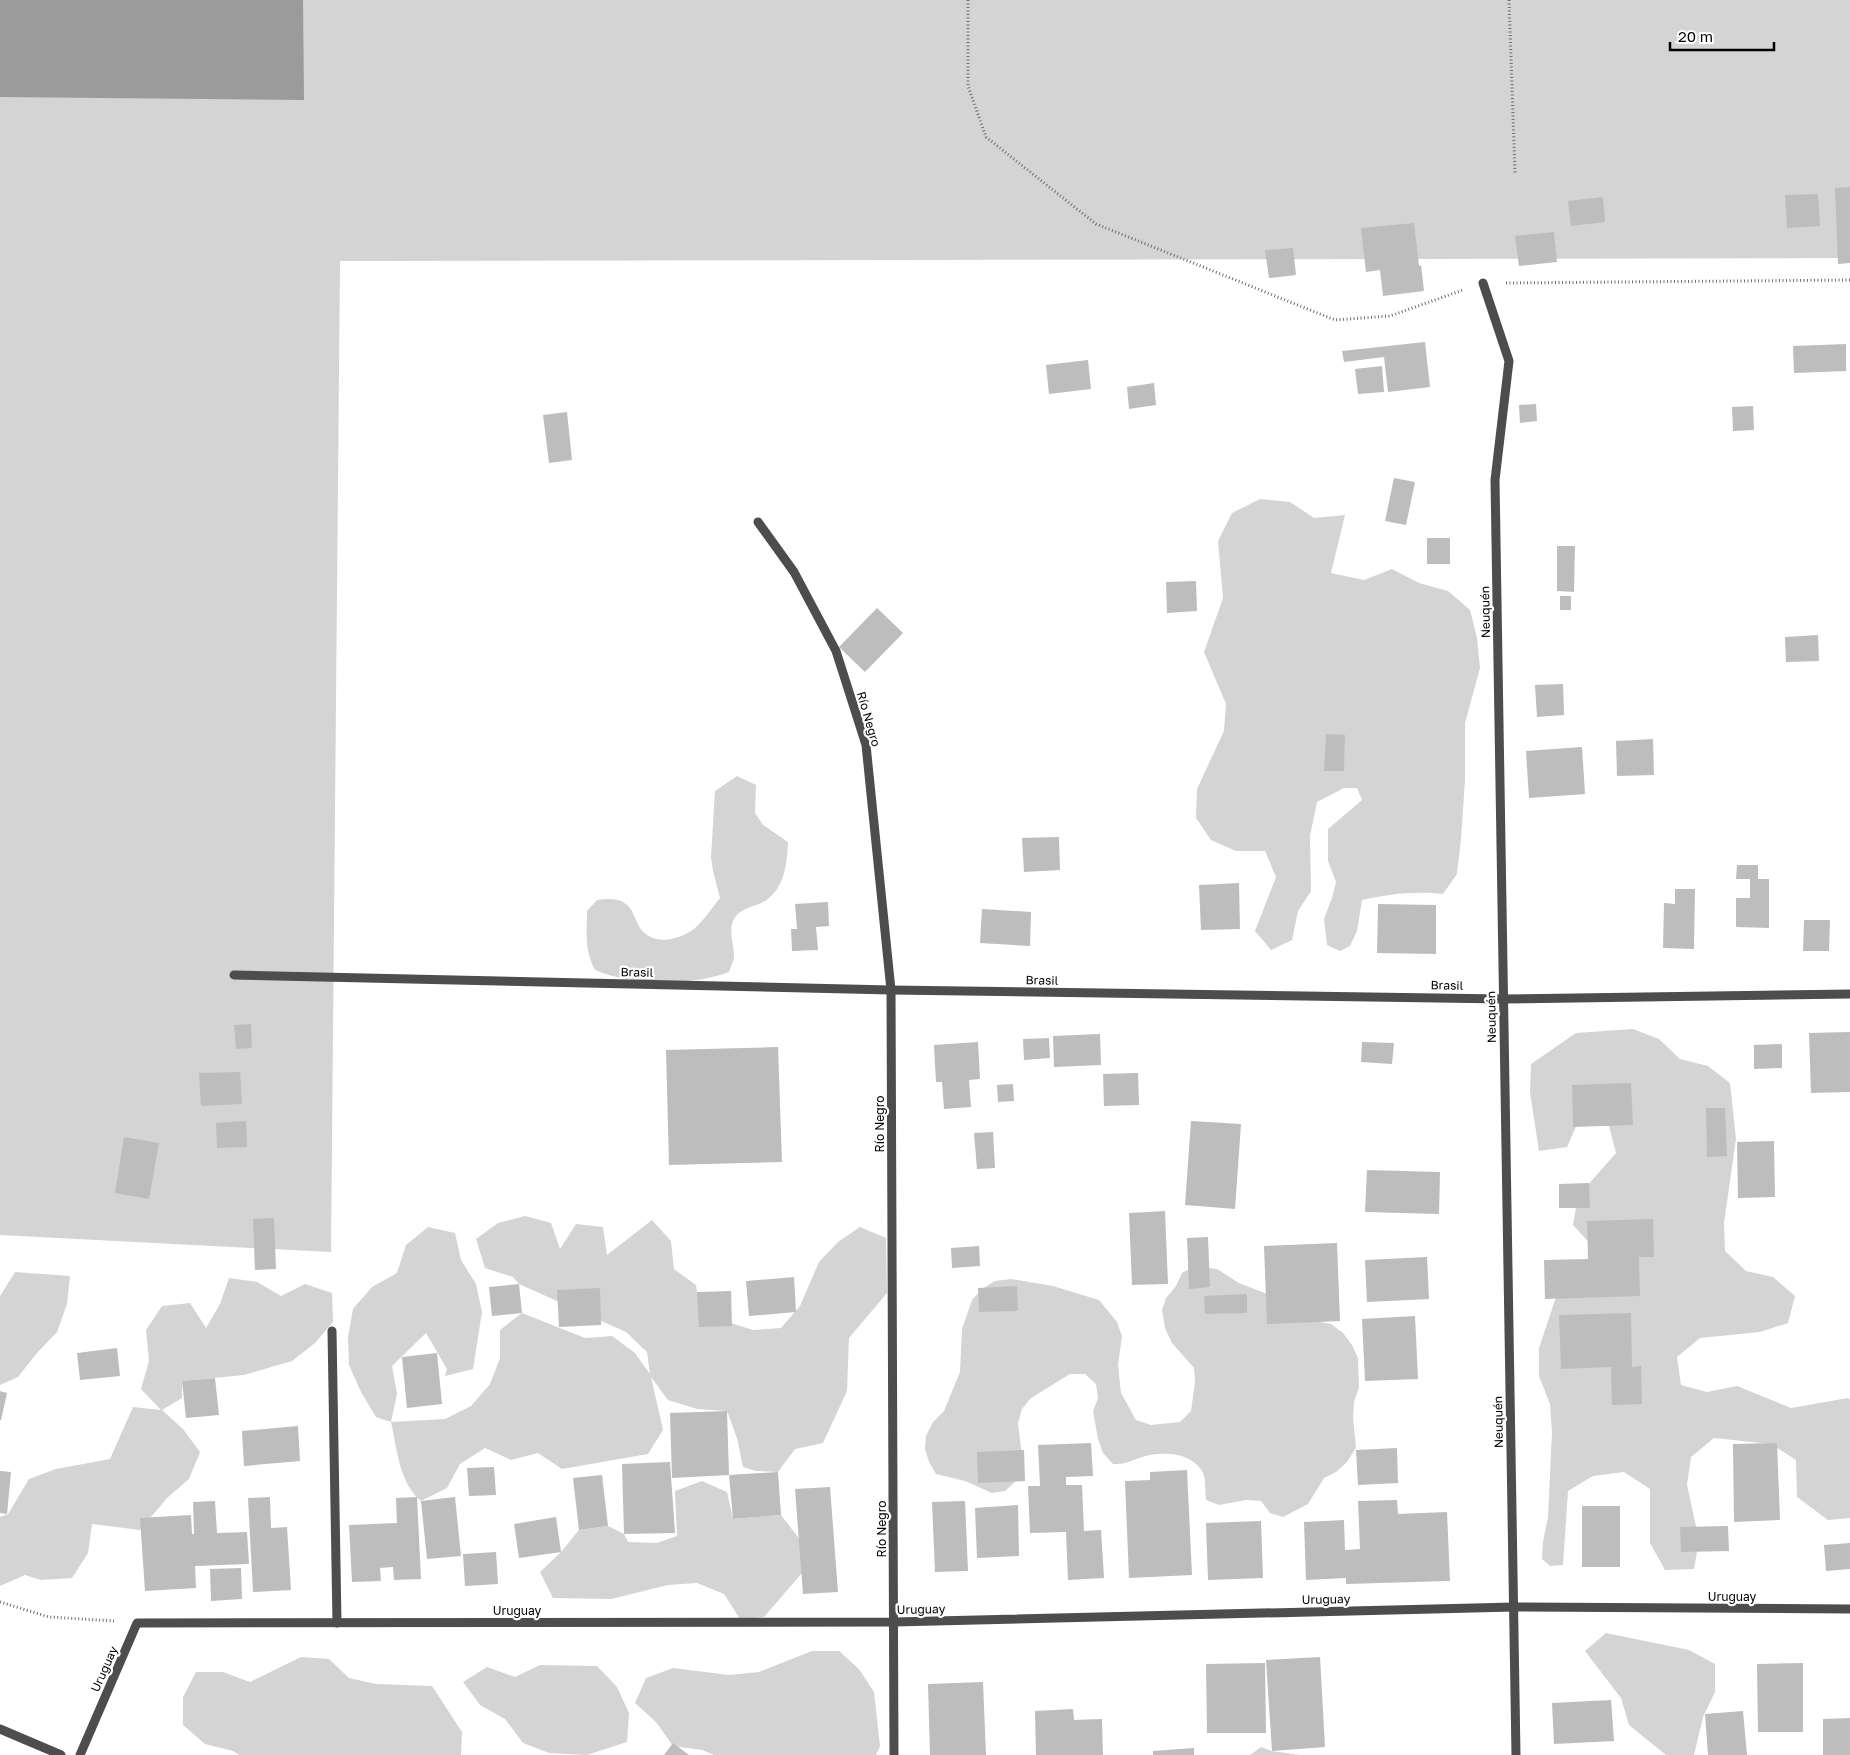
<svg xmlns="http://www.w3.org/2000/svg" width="1850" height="1755" font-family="'Golos Text',sans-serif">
	<rect width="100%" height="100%" fill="#fff"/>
	<!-- green -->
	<g fill="#d4d4d4">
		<path d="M0,0h1850v258l-1510,3 -9,991 -331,-17z"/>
		<path d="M1260,499l30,3 24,16 31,-3 -14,58 33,7 28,-11 27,14 29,8 22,19 7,28 3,30 -15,55v57l-4,59 -4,35 -14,20c-30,-3 -52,0 -81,6l-5,31 -7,15 -10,5 -13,-6 -3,-26 8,-21 4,-16 -8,-21v-32l34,-29 -5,-12h-13l-27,14 -7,34 1,55 -13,20 -6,29 -21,10 -16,-19 21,-54 -11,-26h-29l-25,-11 -15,-22 1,-29 27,-58 2,-27 -22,-52 19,-54 -5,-57 14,-28z"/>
		<path d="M737,776l19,9 -1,28 8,12 25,17c-1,23 -4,52 -29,62 -8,3 -17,5 -23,12 -10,12 -1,29 -2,42 -1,4 -4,10 -5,14 -34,14 -101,13 -134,-2 -11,-21 -8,-36 -8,-59l10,-11c9,-1 18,-2 26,2 10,5 12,18 17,26 13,18 39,13 55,0 9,-8 17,-20 25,-30l-7,-27 -2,-14 4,-66z"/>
		<path d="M1633,1029l26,10 21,20 28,7 22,17 6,56 -12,84 1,28 21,20 27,6 22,19 -7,27 -28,9 -60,6 -23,19 4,28 26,7 30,-6 54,22 57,-10 2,2v118l-22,2 -31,-23 -1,-37 -25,-16 -57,-6 -23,19 -4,28 12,55 -5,29 -29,1 -15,-27v-54l-26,-17 -31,4 -25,15 -5,74 -13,1 -8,-7 1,-17 5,-25 4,-85 -2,-28 -11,-28v-28l18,-54 54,-10 29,-12 -18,-22 -29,-3 -20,-22 5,-29 38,-43 -7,-27 -30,-6 -12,27 -28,4 -9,-59 1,-28 45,-31z"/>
		<path d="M525,1216l26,7 9,26 16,-25 27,3 4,28 45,-35 19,21 3,28 22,16 4,28 53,17 28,-2 19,-22 19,-44 19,-20 22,-15 26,11 1,55 -38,45 -2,53 -24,52 -28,6 -17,23 -22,-1 -13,-4 -6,-29 -10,-27 -30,-2 -29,-9 -17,-23 12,53 -15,24 -86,15 -24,-16 -27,7 -26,-12 -25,16 -13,24 -26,13c-22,-18 -24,-53 -30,-79l-15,-5 -15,-25 -12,-27 -1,-28 5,-28 19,-22 25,-14 9,-28 22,-18 27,6 6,27 15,24 6,28 -9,57 -28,7 2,-7 -21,-36 -34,33 5,28 -6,28 54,-3 26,-13 19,-22 10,-26v-28l22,-17 63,25 27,-2 23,17 15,21 -3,-22 -21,-20 -107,-48 -6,-7 -28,-9 -9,-29 22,-16z"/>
		<path d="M1195,1266l22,3 22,14 28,11 20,22 44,8 12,9 9,12 6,13 1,29 -5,15 -1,15 3,31 -9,14 -11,10 -12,6 -16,26 -25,13 -13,-4 -9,-12 -15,-1 -27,5 -13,-5c-1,-7 0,-21 -3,-27 -11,-22 -44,-22 -64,-15 -12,4 -13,6 -26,6l-10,-11 -5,-14 -5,-28 5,-13 -2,-14 -11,-10h-15l-39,24 -9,11 -4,14 5,42 -6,15 -12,11 -13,2 -27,-12 -29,-7 -7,-12 -4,-13 1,-13 7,-14 11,-11 16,-39 2,-43 10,-29 10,-11 13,-8 16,-2 42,7 46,14 18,22 5,14 -4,29 3,28 15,27 15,5 29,-3 11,-11 4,-29 -1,-14 -22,-25 -7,-15 -3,-18 4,-12 10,-12 6,-13z"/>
		<path d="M15,1272l55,4 -3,28 -10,28 -20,21 -19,24 -18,8v-89z"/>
		<path d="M229,1278l28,4 24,14 24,-12 27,9 1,29 -18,21 -23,18 -48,14 -62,6v17l-20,12 21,19 17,23 -11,27 -22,19 -27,32 -48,-6 -4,29 -16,25 -31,2 -16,-5 -25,11v-69l8,-3 21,-35 27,-10 54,-10 23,-52 28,3 -20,-21 8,-28 -3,-31 16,-24 28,-3 16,25 14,-24z"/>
		<path d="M702,1481l25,11 6,27 48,-4 23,30 -2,28 -38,44 -24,2 -16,-25 -27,-11 -29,2 -57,14 -58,-1 -13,-26 21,-20 18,-22 29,-4 16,8 4,8 29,1 20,-7 -2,-45z"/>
		<path d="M1606,1633l83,17 26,14v28l-12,25 -9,38h-28l-37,-30 -8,-27 -36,-47z"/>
		<path d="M812,1651h27l20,18 15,23 6,54 -4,9h-162l-12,-5 -29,-4 -17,-24 -21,-19 11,-25 27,-10 56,7 30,-3z"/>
		<path d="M301,1657l28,2 20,19 27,6 56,2 30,46 -1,23h-222l-6,-4 -28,-7 -22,-19v-28l13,-25h27l27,10z"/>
		<path d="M540,1665l57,1 20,21 12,26 -2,29 -40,13 -38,-2 -26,-10 -18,-24 -25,-14 -17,-23 24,-15 28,10z"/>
		<path d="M1261,1747l11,4 28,4h-50z"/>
	</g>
	<!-- water -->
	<path fill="#9b9b9b" d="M0,0h303l1,100 -304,-3z"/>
	<!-- building -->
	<g fill="#bdbdbd">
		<path d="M1850,187v76l-12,1 -3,-76z"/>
		<path d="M1818,194l2,32 -33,2 -2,-33z"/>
		<path d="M1603,197l2,25 -34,4 -3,-25z"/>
		<path d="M1414,223l5,43 2,-1 3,26 -41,5 -3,-26 -14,2 -5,-44z"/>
		<path d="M1554,232l3,30 -38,4 -4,-30z"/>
		<path d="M1293,248l3,27 -27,3 -4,-28z"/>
		<path d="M1425,342l5,45 -42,5 -4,-35 -40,5 -2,-11z"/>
		<path d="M1846,344v27l-52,2 -1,-27z"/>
		<path d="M1088,360l3,29 -42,5 -3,-29z"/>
		<path d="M1382,366l2,26 -26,2 -3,-25z"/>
		<path d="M1154,383l2,22 -27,4 -2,-22z"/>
		<path d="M1536,404l1,17 -17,2 -1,-18z"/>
		<path d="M1753,406l1,24 -21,1 -1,-24z"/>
		<path d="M567,412l5,48 -23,3 -6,-48z"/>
		<path d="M1394,478l21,4 -9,43 -21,-4z"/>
		<rect x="1427" y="538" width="23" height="26"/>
		<path d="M1557,546h18l-1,46 -17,-1z"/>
		<path d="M1196,581l1,30 -30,2 -1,-31z"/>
		<rect x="1560" y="596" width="11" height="14"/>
		<path d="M877,608l26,25 -38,39 -26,-25z"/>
		<path d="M1818,635l1,26 -33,1 -1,-25z"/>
		<path d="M1563,684l1,31 -27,2 -2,-32z"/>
		<path d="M1326,734l19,1 -1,36h-20z"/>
		<path d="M1653,739l1,36 -37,1 -1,-35z"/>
		<path d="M1582,747l3,47 -56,4 -3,-47z"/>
		<path d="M1059,837l1,33 -36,2 -2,-34z"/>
		<path d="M1737,865h21v14h11v49l-33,-1v-29h14v-19h-14z"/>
		<path d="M1239,883l1,46 -39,1 -2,-45z"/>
		<path d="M1675,889h20l-1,60 -31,-1 1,-45 11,1z"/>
		<path d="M828,902l1,24 -13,1 2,23 -26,1 -1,-22h6l-2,-25z"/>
		<path d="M1378,904l58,1v49l-59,-1z"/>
		<path d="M982,909l49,3 -1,34 -50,-3z"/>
		<path d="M1804,920h26l-1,31h-26z"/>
		<path d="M251,1024l1,24 -16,1 -2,-24z"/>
		<path d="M1850,1032v60l-39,1 -2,-60z"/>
		<path d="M1100,1034l1,31 -47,2 -1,-31z"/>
		<path d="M1049,1038l1,20 -26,2 -1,-21z"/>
		<path d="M978,1042l2,37 -11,1 2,27 -27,2 -2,-27h-6l-2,-37z"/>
		<path d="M1362,1042l32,1 -2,21 -31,-2z"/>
		<path d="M1782,1044v24l-28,1v-24z"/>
		<path d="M778,1047l4,115 -113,3 -3,-115z"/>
		<path d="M240,1072l2,32 -41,2 -2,-33z"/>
		<path d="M1138,1073l1,32 -35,1 -1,-32z"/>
		<path d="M1631,1083l2,42 -60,2 -1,-42z"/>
		<path d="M1013,1084l1,17 -16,1 -1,-17z"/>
		<path d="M1706,1108h19l2,48 -20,1z"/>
		<path d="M246,1121l1,26 -30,1 -1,-25z"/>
		<path d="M1191,1121l50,3 -6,85 -50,-4z"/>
		<path d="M993,1132l2,36 -18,1 -3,-36z"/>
		<path d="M124,1137l35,6 -10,56 -34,-6z"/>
		<path d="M1774,1141l1,56 -37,1 -1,-56z"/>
		<path d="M1367,1170l73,2 -1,42 -74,-2z"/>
		<path d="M1589,1183l1,25h-31v-24z"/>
		<path d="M1165,1211l3,73 -36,1 -3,-72z"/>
		<path d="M274,1218l2,51 -21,1 -2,-51z"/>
		<path d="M1653,1219l1,38h-15l1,39 -95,3 -1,-39 44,-1 -1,-38z"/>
		<path d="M1208,1237l2,50 -21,2 -2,-51z"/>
		<path d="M1337,1243l3,78 -73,3 -3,-78z"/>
		<path d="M979,1246l1,20 -28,2 -1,-20z"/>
		<path d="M1427,1257l2,42 -62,3 -2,-42z"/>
		<path d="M794,1277l2,35 -47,4 -3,-35z"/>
		<path d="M519,1284l3,29 -30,3 -3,-29z"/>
		<path d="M1017,1286l1,25 -39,1 -1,-24z"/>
		<path d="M600,1288l1,37 -42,2 -2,-37z"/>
		<path d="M731,1291l1,35 -33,1 -2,-35z"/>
		<path d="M1247,1294v19l-42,1 -1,-18z"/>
		<path d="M1631,1313l1,54 9,-1 1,38 -30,1 -1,-38 -50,2 -2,-54z"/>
		<path d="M1415,1316l3,63 -53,2 -3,-62z"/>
		<path d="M117,1348l3,28 -40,4 -3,-27z"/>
		<path d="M437,1353l5,51 -35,4 -5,-51z"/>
		<path d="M215,1378l4,37 -33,3 -4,-37z"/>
		<path d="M0,1391l7,2 -6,27h-1z"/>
		<path d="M727,1411l2,64 -57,3 -2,-65z"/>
		<path d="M298,1426l2,35 -56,5 -2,-35z"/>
		<path d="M1091,1443l2,33 -27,1v8h16l2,46 17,-1 3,48 -36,2 -2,-48 -36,1 -2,-47h12l-2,-41z"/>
		<path d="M1777,1443l3,77 -46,2 -1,-78z"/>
		<path d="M1397,1448l1,35 -40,2 -2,-35z"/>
		<path d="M1024,1450l1,31 -47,2 -1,-31z"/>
		<path d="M670,1462l5,71 -51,1 -2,-70z"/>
		<path d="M494,1467l2,28 -27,1 -2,-28z"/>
		<path d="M1187,1470l5,105 -63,3 -4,-97 25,-1v-8z"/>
		<path d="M0,1471l11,1 -4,42 -7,-1z"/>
		<path d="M778,1472l3,43 -48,4 -4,-44z"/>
		<path d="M602,1475l6,51 -29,4 -6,-52z"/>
		<path d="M830,1487l8,105 -35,2 -8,-105z"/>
		<path d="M270,1497l1,31 16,-1 4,63 -38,2 -5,-94z"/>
		<path d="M417,1497l4,82 -27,1 -1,-13 -13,1 1,13 -29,1 -3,-57 48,-2 -1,-25z"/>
		<path d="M455,1497l6,59 -34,3 -6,-58z"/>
		<path d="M1397,1500l1,14 49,-2 3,69 -104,3v-6l-40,2 -2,-58 40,-2 1,30 15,-1 -2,-48z"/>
		<path d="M215,1501l2,32 30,-1 2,32 -54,2 1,22 -51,3 -5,-73 51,-3 1,19h2l-1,-32z"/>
		<path d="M965,1501l3,70 -33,1 -3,-70z"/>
		<path d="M1018,1505l1,51 -42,2 -2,-50z"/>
		<rect x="1582" y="1506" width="38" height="61"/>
		<path d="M556,1517l5,35 -42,6 -5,-34z"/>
		<path d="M1261,1521l2,57 -55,2 -2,-57z"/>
		<path d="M1728,1526l1,25 -48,1 -1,-25z"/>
		<path d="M1850,1543v26l-24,2 -2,-26z"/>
		<path d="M496,1552l2,32 -33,2 -2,-32z"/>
		<path d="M241,1568l1,31 -31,2 -1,-32z"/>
		<path d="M1320,1657l5,90 -53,4 -6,-91z"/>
		<path d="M1265,1663l1,70h-59l-1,-69z"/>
		<path d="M1803,1663v69h-45l-1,-68z"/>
		<path d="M983,1682l3,73h-56l-2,-71z"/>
		<path d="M1611,1700l3,41 -60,3 -2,-41z"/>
		<path d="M1073,1709l1,11 28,-1 1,36h-67l-1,-44z"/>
		<path d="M1743,1711l4,44h-39l-3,-41z"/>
		<path d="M1850,1718v37h-27v-36z"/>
		<path d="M673,1743l16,12h-25z"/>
		<path d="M1194,1748v7h-41v-4z"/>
	</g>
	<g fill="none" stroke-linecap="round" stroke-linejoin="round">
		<!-- path -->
		<g stroke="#6f6f6f" stroke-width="3" stroke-dasharray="1 2.5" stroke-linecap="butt">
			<path d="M968,0v86l18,51 110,87 239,96 55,-4 73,-26"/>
			<path d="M1509,0l6,173"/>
			<path d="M1506,283l344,-3"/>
			<path d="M0,1602l49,15 65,4"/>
		</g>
		<!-- minor -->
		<g stroke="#4d4d4d" stroke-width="9">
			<path d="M1483,283l26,78 -14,119 21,1275"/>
			<path d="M758,522l36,50 42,79 30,94 25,245 3,765"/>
			<path d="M234,975l657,15 612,9 347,-5"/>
			<path d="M332,1331l5,292"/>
			<path d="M0,1729l61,26"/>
			<path d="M80,1755l57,-132 757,-1 620,-15 336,2"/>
		</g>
	</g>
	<g text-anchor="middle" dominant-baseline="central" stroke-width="4.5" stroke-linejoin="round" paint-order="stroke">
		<!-- street labels -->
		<g font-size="12" fill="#000" stroke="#fff">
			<text transform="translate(1485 612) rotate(-91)">Neuquén</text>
			<text transform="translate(869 719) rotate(74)">Río Negro</text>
			<text transform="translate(637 972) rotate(1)">Brasil</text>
			<text transform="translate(1042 980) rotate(1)">Brasil</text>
			<text transform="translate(1447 985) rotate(1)">Brasil</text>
			<text transform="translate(1491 1017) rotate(-91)">Neuquén</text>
			<text transform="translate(879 1124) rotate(-90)">Río Negro</text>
			<text transform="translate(1498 1422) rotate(-91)">Neuquén</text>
			<text transform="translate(881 1529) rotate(-90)">Río Negro</text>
			<text x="1732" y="1596">Uruguay</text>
			<text transform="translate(1326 1599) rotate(-1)">Uruguay</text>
			<text transform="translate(921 1609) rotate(-1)">Uruguay</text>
			<text x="517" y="1610">Uruguay</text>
			<text transform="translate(104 1669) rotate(-66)">Uruguay</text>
		</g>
	</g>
	<!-- scale -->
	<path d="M1670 42v8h104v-8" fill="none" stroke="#000000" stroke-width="2.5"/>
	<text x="1678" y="42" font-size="15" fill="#000000" stroke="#ffffff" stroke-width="4" paint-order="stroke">20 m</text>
</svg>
